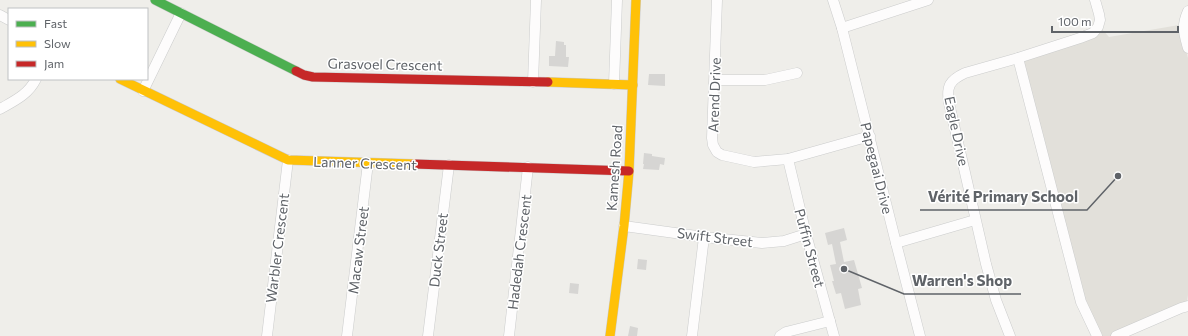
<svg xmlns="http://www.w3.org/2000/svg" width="1188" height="336" font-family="Commissioner,sans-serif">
	<rect width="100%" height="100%" fill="#efeeea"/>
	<!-- education -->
	<path fill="#e2e0da" d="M1098,25l11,12 70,-12 9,33v237l-2,12 -66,29h-26l-77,-278z"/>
	<!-- building -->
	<g fill="#d6d5d3">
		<path d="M556,41l8,1v3h2v12h3l-1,10 -19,-1v-10h6z"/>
		<path d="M649,74h16v12l-17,-1z"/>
		<path d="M644,153l8,1v2l13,2 -1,7 -4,-1 -1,6 -16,-1 1,-5h-1z"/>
		<path d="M844,228l3,12 -7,2 4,20 10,-2 8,28 -4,1 3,16 -16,4 -4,-16 -5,1 -4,-13h2l-4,-16 6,-1 -4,-20 -4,1 -3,-12z"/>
		<path d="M638,259l9,1 -1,10 -9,-1z"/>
		<path d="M570,283l9,1 -1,10 -9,-1z"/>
		<path d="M630,326l8,2 -1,8h-9z"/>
	</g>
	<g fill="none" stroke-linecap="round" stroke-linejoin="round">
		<!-- street casing -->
		<g stroke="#cbcccc" stroke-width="11">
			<g id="street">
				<path d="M717,0l-5,138 1,7 4,7 5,3 32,7 34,-3 82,-23"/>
				<path d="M833,0l9,28 54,215 24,93"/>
				<path d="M1188,11c-7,16 -4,22 0,37"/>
				<path d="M0,15l9,5"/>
				<path d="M842,28l86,-28"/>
				<path d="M1018,58l63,244 16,34"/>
				<path d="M715,80h50l32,-7"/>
				<path d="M533,82l3,-82"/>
				<path d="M614,84l3,-84"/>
				<path d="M143,91l38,-78"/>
				<path d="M0,109c14,-8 28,-14 36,-30"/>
				<path d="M788,159l18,75 28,102"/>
				<path d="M624,226l80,11 58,6 22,-2 22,-7"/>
				<path d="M896,243l79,-23"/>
				<path d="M267,336l21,-176"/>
				<path d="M347,336l21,-173"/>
				<path d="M428,336l21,-171"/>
				<path d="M509,336l19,-169"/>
				<path d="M692,336l12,-99"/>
				<path d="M780,336l6,-4 44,-11"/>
				<path d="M1010,336l-14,-36 -10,-36 -37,-161c-3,-17 1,-23 16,-30l53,-15 62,-20 13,-5 5,-6 2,-7 -1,-6 -4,-14"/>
				<path d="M1116,336l65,-28 7,-2"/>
			</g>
		</g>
		<!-- fast casing -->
		<g stroke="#cacacb" stroke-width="10">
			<path id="fast" d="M155,0l141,71"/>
		</g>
		<!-- slow casing -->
		<g stroke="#cacacb" stroke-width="10">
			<g id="slow">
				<path d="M120,79l168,81 126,4"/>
				<path d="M548,82l85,3"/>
				<path d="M610,336l14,-110 5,-55 7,-171"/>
			</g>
		</g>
		<!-- jam casing -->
		<g stroke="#cacacb" stroke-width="10">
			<g id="jam">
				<path d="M296,71l8,4 9,2 235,5"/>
				<path d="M414,164l215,7"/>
			</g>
		</g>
		<!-- street -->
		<use href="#street" stroke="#fdfcfc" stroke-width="10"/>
		<!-- fast -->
		<use href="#fast" stroke="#4caf50" stroke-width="9"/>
		<!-- slow -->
		<use href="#slow" stroke="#ffc107" stroke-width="9"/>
		<!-- jam -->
		<use href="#jam" stroke="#c62828" stroke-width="9"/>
	</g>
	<g text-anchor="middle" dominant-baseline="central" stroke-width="3" stroke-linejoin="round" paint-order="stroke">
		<!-- street labels -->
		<g font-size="14" fill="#5f6368" stroke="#fff">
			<text transform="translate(385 64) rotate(1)">Grasvoel Crescent</text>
			<text transform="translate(714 95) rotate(-88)">Arend Drive</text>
			<text transform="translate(957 131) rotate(78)">Eagle Drive</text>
			<text transform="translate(365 163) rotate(2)">Lanner Crescent</text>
			<text transform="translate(614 168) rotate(-86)">Kamesh Road</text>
			<text transform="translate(877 168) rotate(76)">Papegaai Drive</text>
			<text transform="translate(715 237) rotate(7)">Swift Street</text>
			<text transform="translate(277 248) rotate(-83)">Warbler Crescent</text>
			<text transform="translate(810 248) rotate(75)">Puffin Street</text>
			<text transform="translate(358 250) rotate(-83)">Macaw Street</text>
			<text transform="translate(438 250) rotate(-83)">Duck Street</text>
			<text transform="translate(519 252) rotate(-83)">Hadedah Crescent</text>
		</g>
	</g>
	<!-- callouts -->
	<path fill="none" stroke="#5f6368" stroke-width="1.5" d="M1118 176L1087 210H920M844 269L904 294H1021"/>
	<g fill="#5f6368" stroke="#fff" stroke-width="1.5">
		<circle cx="1118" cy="176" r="4"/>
		<circle cx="844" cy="269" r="4"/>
	</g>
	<g font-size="15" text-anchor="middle" font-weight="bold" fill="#5f6368" stroke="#fff" stroke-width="3" stroke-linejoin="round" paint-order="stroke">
		<text x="1003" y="202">Vérité Primary School</text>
		<text x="962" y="286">Warren's Shop</text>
	</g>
	<!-- legend -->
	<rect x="8" y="8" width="140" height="72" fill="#ffffff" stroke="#bfc1c3"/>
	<rect x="16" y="21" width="20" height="6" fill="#4caf50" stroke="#bfc1c3"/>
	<text x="44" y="28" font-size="12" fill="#5f6368">Fast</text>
	<rect x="16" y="41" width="20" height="6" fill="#ffc107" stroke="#bfc1c3"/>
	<text x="44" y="48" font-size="12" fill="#5f6368">Slow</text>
	<rect x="16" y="61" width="20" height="6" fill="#c62828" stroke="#bfc1c3"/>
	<text x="44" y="68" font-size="12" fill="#5f6368">Jam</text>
	<!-- scale -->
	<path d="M1052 26v6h126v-6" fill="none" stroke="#5f6368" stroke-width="2"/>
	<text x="1058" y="26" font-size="12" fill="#5f6368" stroke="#ffffff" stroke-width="3" paint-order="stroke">100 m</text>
</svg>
